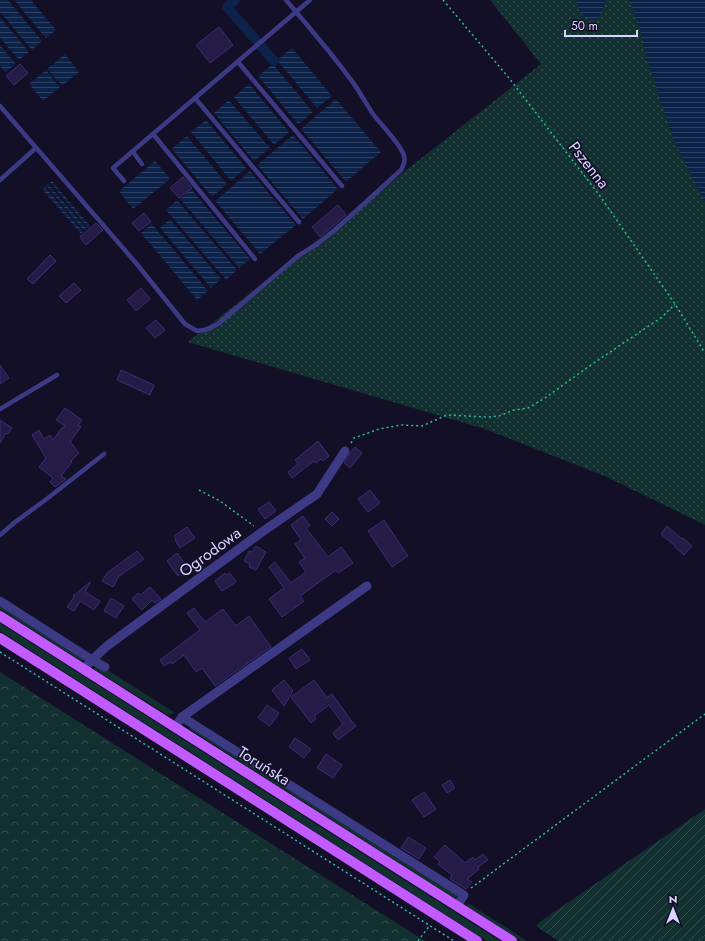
<svg xmlns="http://www.w3.org/2000/svg" width="705" height="941" font-family="Jost,sans-serif">
	<defs>
		<pattern id="forest-crowns" width="20" height="18" patternUnits="userSpaceOnUse"><rect width="20" height="18" fill="#12302f"/><path d="M2 6a3 3 0 1 1 6 0M12 15a3 3 0 1 1 6 0" fill="none" stroke="#344d4e"/></pattern>
		<pattern id="park-dots" width="8" height="8" patternUnits="userSpaceOnUse"><rect width="8" height="8" fill="#12302f"/><path d="M2 2h.1M6 6h.1" fill="none" stroke="#344d4e" stroke-width="1.8" stroke-linecap="round"/></pattern>
		<pattern id="garden-furrows" width="10" height="10" patternUnits="userSpaceOnUse"><rect width="10" height="10" fill="#12302f"/><path d="M-1 1l2-2M0 10L10 0M9 11l2-2" fill="none" stroke="#344d4e"/></pattern>
		<pattern id="water-rules" width="6" height="5" patternUnits="userSpaceOnUse"><rect width="6" height="5" fill="#0c2248"/><path d="M0 2.5h6" fill="none" stroke="#2f4163"/></pattern>
	</defs>
	<rect width="100%" height="100%" fill="#130f26"/>
	<!-- grass -->
	<g fill="#12302f">
		<path d="M0,605l84,54 -2,2h-1l-81,-52z"/>
		<path d="M0,623l500,318h-13l-487,-310z"/>
		<path d="M95,666l9,2 70,44 -1,2 -5,1 -74,-46z"/>
		<path d="M190,727h1l265,168 1,2 -3,1 -265,-169z"/>
		<path d="M468,903l59,38h-6l-51,-33 -3,-3z"/>
	</g>
	<!-- forest -->
	<path fill="url(#forest-crowns)" d="M0,672l425,269h-425z"/>
	<!-- park -->
	<path fill="url(#park-dots)" d="M490,0h215v525l-98,-48 -122,-48 -297,-87 353,-278z"/>
	<!-- garden -->
	<path fill="url(#garden-furrows)" d="M705,809v132h-147l-22,-15 5,-5z"/>
	<!-- water -->
	<g fill="url(#water-rules)">
		<path d="M0,0h8l34,41 -10,9 -32,-38z"/>
		<path d="M14,0h17l25,30 -10,8z"/>
		<path d="M577,0h28l-3,13 -6,7c-15,-2 -17,-7 -19,-20z"/>
		<path d="M629,0h76v202l-10,-19 -22,-45 -27,-81 -7,-32z"/>
		<path d="M0,17l29,35 -10,8 -19,-22z"/>
		<path d="M0,45l16,19 -11,8 -5,-6z"/>
		<path d="M292,48l40,48 -15,12 -40,-48z"/>
		<path d="M65,54l14,18 -17,14 -15,-17z"/>
		<path d="M273,64l40,48 -15,12 -40,-48z"/>
		<path d="M46,70l14,17 -17,14 -14,-17z"/>
		<path d="M249,84l40,48 -15,13 -40,-48z"/>
		<path d="M336,99l45,53 -35,30 -45,-53z"/>
		<path d="M229,100l41,48 -16,13 -40,-48z"/>
		<path d="M206,120l40,48 -15,13 -40,-49z"/>
		<path d="M293,135l45,54 -35,30 -46,-54z"/>
		<path d="M187,136l40,48 -15,13 -40,-48z"/>
		<path d="M155,161l15,18 -37,30 -14,-18z"/>
		<path d="M250,171l46,54 -36,29 -45,-53z"/>
		<path d="M52,181l38,45 -2,2 -38,-46z"/>
		<path d="M48,184l39,45 -3,2 -38,-46z"/>
		<path d="M45,187l38,45 -2,2 -39,-45z"/>
		<path d="M191,189l59,70 -11,9 -59,-69z"/>
		<path d="M177,200l60,70 -11,10 -60,-70z"/>
		<path d="M170,219l51,60 -10,9 -51,-60z"/>
		<path d="M152,224l56,67 -11,9 -56,-67z"/>
	</g>
	<g fill="none" stroke-linecap="round" stroke-linejoin="round">
		<!-- canal -->
		<g stroke="#0c2248" stroke-width="10">
			<path d="M235,0l-8,7 29,33"/>
			<path d="M261,46l13,15"/>
		</g>
	</g>
	<!-- building -->
	<g fill="#241b47" stroke="#3b2d73">
		<path d="M219,27l14,18 -23,18 -14,-18z"/>
		<path d="M20,64l8,9 -14,12 -8,-9z"/>
		<path d="M183,177l9,11 -13,10 -9,-10z"/>
		<path d="M338,205l8,10 -26,22 -8,-10z"/>
		<path d="M144,213l7,9 -12,9 -7,-8z"/>
		<path d="M96,223l7,7 -17,15 -6,-8z"/>
		<path d="M50,255l6,6 -23,23 -6,-5z"/>
		<path d="M74,283l7,7 -15,13 -7,-7z"/>
		<path d="M141,288l9,11 -14,12 -9,-11z"/>
		<path d="M156,320l9,10 -10,8 -9,-10z"/>
		<path d="M0,365l9,13 -9,6z"/>
		<path d="M121,370l33,15 -4,10 -33,-15z"/>
		<path d="M65,408l17,12 -4,5 3,2 -11,15 4,4h-1l6,7 -8,8 1,1 -11,14 5,3 -11,8 -5,-5 3,-4 -14,-11 7,-9 -14,-23 7,-5 5,9 6,-4 3,5 8,-11 4,-3 -9,-6z"/>
		<path d="M0,420l12,8 -4,6 -2,-1 -6,10z"/>
		<path d="M318,441l11,15 -6,5 -2,-2 -5,4 -2,-2 -22,17 -4,-6 10,-8 -3,-4z"/>
		<path d="M355,447l7,6 -12,15 -6,-5 6,-10z"/>
		<path d="M370,490l10,13 -12,9 -10,-13z"/>
		<path d="M269,502l7,9 -11,8 -7,-10z"/>
		<path d="M332,512l7,7 -7,7 -7,-7z"/>
		<path d="M303,516l7,9 -4,3 22,29 13,-10 12,16 -15,10 -2,-3 -36,26 4,5 -22,16 -13,-18 15,-11 -15,-21 6,-5 16,21 15,-11 -7,-10 6,-4 -10,-14 6,-4 -10,-15z"/>
		<path d="M384,520l24,36 -16,11 -24,-36z"/>
		<path d="M667,526l15,13 1,-1 9,8 -8,9 -9,-8v-1l-14,-12z"/>
		<path d="M187,527l8,11 -15,10 -5,-8 1,-1 -2,-3z"/>
		<path d="M256,546l10,6 -10,18 -7,-3 1,-3 -6,-3 5,-10 3,1z"/>
		<path d="M137,551l7,8 -25,17 -6,11 -11,-6 5,-8z"/>
		<path d="M177,553l11,15 -10,8 -11,-15z"/>
		<path d="M225,573l1,2 4,-2 6,9 -14,9 -7,-10z"/>
		<path d="M90,582v1l-5,9 15,9 -6,9 -14,-9 -6,10 -7,-4 7,-10 -1,-1z"/>
		<path d="M150,587l11,12 -6,4 -3,-3 -10,10 -10,-11 6,-6 3,2z"/>
		<path d="M111,598l13,8 -8,12 -12,-7z"/>
		<path d="M194,608l11,14 18,-13 13,17 13,-10 22,31 -56,39 -13,-18 -6,4 -12,-17 -12,9 -2,-2 -6,4 -4,-6 40,-30 -13,-17z"/>
		<path d="M302,649l8,11 -14,9 -7,-11z"/>
		<path d="M284,680l9,11 -9,15 -12,-16z"/>
		<path d="M314,680l13,18 5,-4 18,25 6,7 -18,14 -5,-7 10,-9 -14,-19 -15,11 2,3 -5,4 -20,-26z"/>
		<path d="M267,705l12,8 -9,13 -12,-8z"/>
		<path d="M295,738l16,11 -7,9 -15,-11z"/>
		<path d="M326,754l16,11 -9,13 -16,-10z"/>
		<path d="M450,780l5,8 -8,5 -5,-8z"/>
		<path d="M424,792l12,17 -12,8 -12,-17z"/>
		<path d="M408,837l18,11 -7,11 -18,-11z"/>
		<path d="M445,845l20,18 8,-6 2,3 8,-6 5,6 -10,7 1,2 -12,10 5,3 -6,7 -16,-10 2,-4 -14,-11 2,-2 -6,-5z"/>
	</g>
	<g fill="none" stroke-linecap="round" stroke-linejoin="round">
		<!-- path -->
		<g stroke="#2fb8b0" stroke-width="1.5" stroke-dasharray="2 3" stroke-linecap="butt">
			<path d="M443,0l66,78 91,118 75,108 30,49"/>
			<path d="M351,443l3,-5 25,-9 22,-4 21,1 25,-11 41,2 11,-1 15,-6 14,-2 17,-10 43,-31 74,-50 13,-13"/>
			<path d="M199,490l21,11 34,25"/>
			<path d="M0,652l454,289"/>
			<path d="M471,888l234,-174"/>
			<path d="M418,941l12,-16"/>
		</g>
		<!-- lane -->
		<g stroke="#3d3a85" stroke-width="4.5">
			<path d="M238,62l104,124"/>
			<path d="M195,98l104,124"/>
			<path d="M0,106l136,157 49,61 12,7 7,-1 6,-2 8,-4 80,-68 19,-12 18,-14 66,-60c3,-6 5,-10 2,-17 -6,-13 -21,-27 -30,-39 -8,-12 -15,-26 -25,-38 -19,-26 -41,-51 -62,-76"/>
			<path d="M153,134l102,125"/>
			<path d="M133,152l9,12"/>
			<path d="M0,180l36,-32"/>
			<path d="M124,181l-11,-13 197,-168"/>
			<path d="M0,409l57,-34"/>
			<path d="M0,535l14,-12 34,-25 56,-44"/>
		</g>
		<!-- street -->
		<g stroke="#3d3a85" stroke-width="9">
			<path d="M0,601l92,59 13,7"/>
			<path d="M84,669l8,-9 15,-14 155,-114 55,-38 28,-43"/>
			<path d="M182,717l185,-131"/>
			<path d="M175,727l7,-10 282,178 -7,11"/>
		</g>
		<!-- primary -->
		<g stroke="#c25bff" stroke-width="10">
			<path d="M0,616l512,325"/>
			<path d="M0,638l477,303"/>
		</g>
	</g>
	<g text-anchor="middle" dominant-baseline="central" stroke-width="3.5" stroke-linejoin="round" paint-order="stroke">
		<!-- street labels -->
		<g font-size="16" fill="#d9d4ff" stroke="#130f26">
			<text transform="translate(589 165) rotate(52)">Pszenna</text>
			<text transform="translate(210 552) rotate(-36)">Ogrodowa</text>
			<text transform="translate(264 766) rotate(32)">Toruńska</text>
		</g>
	</g>
	<!-- north arrow -->
	<g transform="translate(673 909)" stroke="#130f26" stroke-width="3" paint-order="stroke">
	<path d="M0-3L7 15L0 10L-7 15Z" fill="#d9d4ff"/>
	<text y="-6" font-size="11" font-weight="bold" text-anchor="middle" fill="#d9d4ff">N</text>
	</g>
	<!-- scale -->
	<path d="M565 30v6h72v-6" fill="none" stroke="#d9d4ff" stroke-width="2"/>
	<text x="571" y="30" font-size="12" fill="#d9d4ff" stroke="#130f26" stroke-width="3" paint-order="stroke">50 m</text>
</svg>
